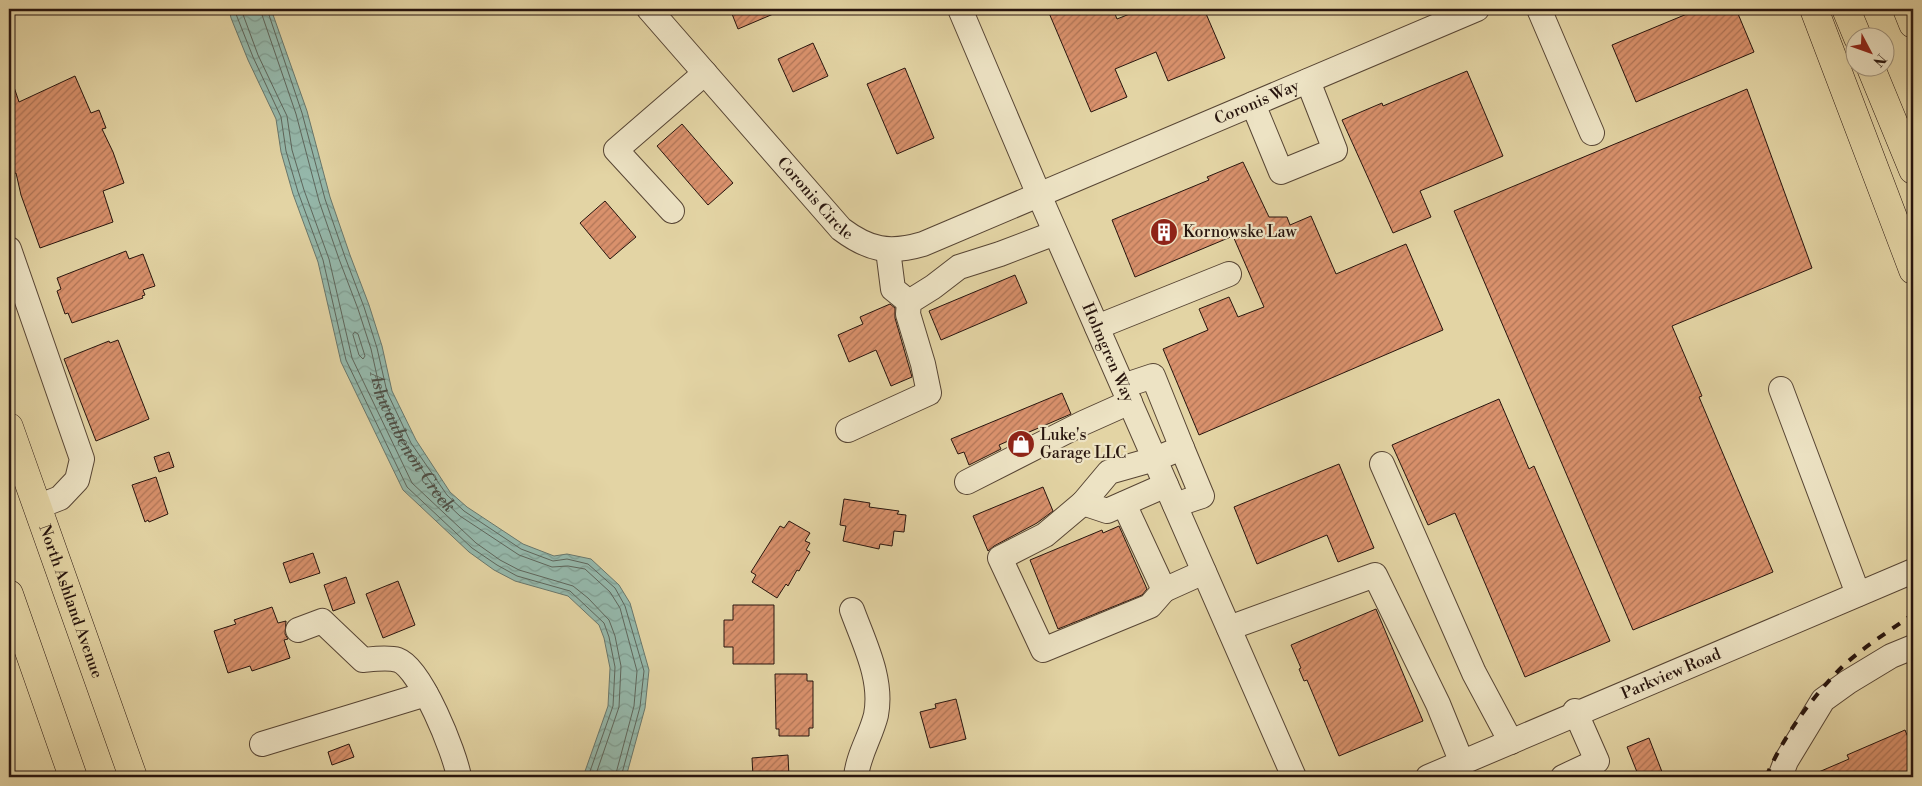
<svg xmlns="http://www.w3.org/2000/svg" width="1922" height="786" font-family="'Libre Bodoni',serif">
	<defs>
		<pattern id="water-waves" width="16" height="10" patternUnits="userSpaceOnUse" patternTransform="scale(1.25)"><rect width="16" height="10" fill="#95b8ab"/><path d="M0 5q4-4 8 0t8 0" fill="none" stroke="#809d92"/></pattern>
		<pattern id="building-hatch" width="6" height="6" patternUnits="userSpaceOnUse" patternTransform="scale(1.25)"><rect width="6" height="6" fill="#d9916c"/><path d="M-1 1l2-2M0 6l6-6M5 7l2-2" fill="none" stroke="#b07557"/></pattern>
	</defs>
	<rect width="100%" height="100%" fill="#e3d4a4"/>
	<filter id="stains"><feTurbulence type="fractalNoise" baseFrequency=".004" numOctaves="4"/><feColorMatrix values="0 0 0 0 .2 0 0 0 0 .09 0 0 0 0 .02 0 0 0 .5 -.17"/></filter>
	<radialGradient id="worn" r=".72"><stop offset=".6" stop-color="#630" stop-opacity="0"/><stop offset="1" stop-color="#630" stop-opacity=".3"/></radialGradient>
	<!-- water -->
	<path fill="url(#water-waves)" stroke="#69776c" d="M229,9h42l36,102 23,86 20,58 19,50 13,41 10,45 24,49 34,52 17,15 56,37 31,12 13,-2 24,5 28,26 11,18 19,67 -4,38 -19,69h-43l25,-71 2,-38 -6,-30 -5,-13 -31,-29 -53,-15 -21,-11 -25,-18 -66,-62 -62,-128 -23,-100 -25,-68 -12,-42 -5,-33 -28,-59 -17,-42z"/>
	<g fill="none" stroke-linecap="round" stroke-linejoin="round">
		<!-- shore -->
		<g stroke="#5e665c" stroke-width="1">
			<path d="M234,9l19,48 28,60 5,34 12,41 25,68 23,100 61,127 65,61 25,17 20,11 53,15 34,32 5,14 6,30 -2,39 -25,71"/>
			<path d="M241,9l17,46 29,61 5,34 12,40 25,69 23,99 60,125 64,60 24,17 19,10 54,16 15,12 21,22 6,16 6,30 -2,41 -24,70"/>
			<path id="s1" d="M260,9l36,105 23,87 20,58 19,50 13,40 10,45 25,52 36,53 18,17 59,39 33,12 16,-1 17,3 25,23 10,16 17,63 -3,35 -19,71"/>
			<path d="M267,9l35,104 23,86 20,58 19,50 13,41 10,44 24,51 36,52 17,16 57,38 32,12 14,-2 21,5 27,24 10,18 19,65 -4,36 -19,70"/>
			<path d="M355,332l3,2 7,22 -2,3 -4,-4 -6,-20z"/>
		</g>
	</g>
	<!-- building -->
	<g fill="url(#building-hatch)" stroke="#28150e">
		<path d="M730,9h55l-47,20z"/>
		<path d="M1060,9h53l4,10 25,-10h62l21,49 -57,23 -12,-29 -41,17 12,28 -36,15 -42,-99z"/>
		<path d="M1699,9h37l18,43 -118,50 -24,-57z"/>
		<path d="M813,43l15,33 -35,16 -15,-33z"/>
		<path d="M905,68l29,70 -37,16 -30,-70z"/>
		<path d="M1467,71l36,85 -83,35 11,26 -38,16 -51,-113 40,-17 1,3z"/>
		<path d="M75,76l16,37 8,-3 7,18 -4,1 11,23 11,31 -21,8 10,31 -73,26 -19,-53 -5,-22 -3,1 -4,-14v-82h2l8,24z"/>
		<path d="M1747,89l65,179 -140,58 30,70 -3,1 74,175 -140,58 -179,-419z"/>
		<path d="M682,124l51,59 -25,22 -51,-59z"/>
		<path d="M1243,162l26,55h18l3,8 21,-9 25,58 70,-30 37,86 -244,105 -36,-86 45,-19 -9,-21 30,-12 9,20 26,-10 -31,-71 -98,41 -23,-57 97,-40 -2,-3z"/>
		<path d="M605,201l31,36 -26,22 -30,-36z"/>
		<path d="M126,251l3,8 14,-5 12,32 -12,4 2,5 -3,1 1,2 -71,25 -4,-10 -3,1 -8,-23 4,-2 -4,-11z"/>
		<path d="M1015,275l12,28 -86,37 -12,-29z"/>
		<path d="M890,304l5,4v10l17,59 -21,9 -15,-36 -27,12 -11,-27 25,-11 -3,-7z"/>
		<path d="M118,340l31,79 -53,22 -32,-82 45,-18 1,2z"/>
		<path d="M1062,393l9,21 -72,31 2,4 -32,16 -5,-13 -6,2 -7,-15z"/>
		<path d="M1499,399l30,70 5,-3 76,175 -85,36 -70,-164 -27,12 -36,-80z"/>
		<path d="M169,452l5,15 -15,5 -5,-15z"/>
		<path d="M1339,464l35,84 -36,14 -11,-27 -70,29 -23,-57z"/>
		<path d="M156,477l12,37 -19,8 -1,-2 -3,2 -13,-37z"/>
		<path d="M1043,487l10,24 -16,12 -43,23 -6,5 -15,-35z"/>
		<path d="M844,499l26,4 -1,4 30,4 -2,3 9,1 -2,17 -10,-1 -2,15 -12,-2 -1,5 -36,-8 3,-15 -6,-1z"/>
		<path d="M789,521l21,12 -5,8 5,2 -4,7 4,2 -11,19 -2,-1 -9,16 -2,-2 -9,14 -25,-16 4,-7 -5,-3 29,-46 4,2z"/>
		<path d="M1119,526l28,63 -5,6 -84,34 -28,-69 72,-30 1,3z"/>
		<path d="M313,553l7,20 -30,10 -7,-20z"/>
		<path d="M346,577l9,26 -22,8 -9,-26z"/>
		<path d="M398,581l17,44 -32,13 -17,-44z"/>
		<path d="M733,605h41v59h-41v-17h-9v-27h9z"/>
		<path d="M272,607l6,16 8,-2 -1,13 3,5 -4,1 6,18 -38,13 -2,-5 -22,7 -14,-42 22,-7 -2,-4z"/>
		<path d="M1376,609l47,112 -84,35 -32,-76 -3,1 -5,-12 2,-1 -10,-23z"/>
		<path d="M775,674h32v7h6v47h-4v8h-30v-7h-3z"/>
		<path d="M956,699l10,40 -36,9 -10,-36 16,-4 -1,-4z"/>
		<path d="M1905,730l8,19v28h-106l42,-18 -2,-4z"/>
		<path d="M1649,738l15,39h-25l-12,-30z"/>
		<path d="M349,744l5,13 -22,8 -4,-13z"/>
		<path d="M788,755l1,22h-36l-1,-19z"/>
	</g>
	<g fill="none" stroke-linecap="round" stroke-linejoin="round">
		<!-- minor casing -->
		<g stroke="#574534" stroke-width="26">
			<g id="minor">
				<path id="s2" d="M649,9l192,220c28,21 48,25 82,15l554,-235"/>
				<path id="s3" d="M960,9l79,186 255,582"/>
				<path d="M1539,9l53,124"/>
				<path d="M1253,104l28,68 54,-22 -27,-69"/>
				<path d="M672,211l-56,-61 89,-77"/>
				<path d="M9,249l73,210 -5,21 -17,18 -23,9"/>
				<path d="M888,250l5,39 16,13"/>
				<path d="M1097,327l132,-53"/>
				<path d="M1123,386l30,-10 29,72 -27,11 -46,13 -26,31 24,8 59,-26"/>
				<path d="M1781,389l77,205"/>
				<path d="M848,430l81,-37 -6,-29 -15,-50 1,-12 24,-15 26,-20 41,-13 55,-21"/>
				<path d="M1382,464l92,209 37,69"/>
				<path d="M967,482l116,-59 47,-21"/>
				<path d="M1083,503l-38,32 -45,23 43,92 107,-44 14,-16"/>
				<path d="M1124,504l40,86 40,-18"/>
				<path d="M1175,505l27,-9 -20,-48"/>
				<path d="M852,610c12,33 31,69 24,105 -5,21 -18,40 -20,62"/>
				<path d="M1229,628l146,-53 63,129 24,59"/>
				<path d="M298,630l24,-9 41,39c11,-1 25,-3 35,0 23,8 57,93 61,117"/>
				<path d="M262,744l164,-50"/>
				<path id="s4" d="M1428,777l485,-206"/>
				<path d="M1563,777l34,-16 -22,-50"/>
				<path d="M1780,777l6,-16 37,-61 25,-18 43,-26 22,-9"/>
			</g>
		</g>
		<!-- major casing -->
		<g stroke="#28150e" stroke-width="29">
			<g id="major">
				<path id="s5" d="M9,427l124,350"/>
				<path d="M9,594l64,183"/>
			</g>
		</g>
		<!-- highway casing -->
		<g stroke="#28150e" stroke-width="29">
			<g id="highway">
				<path d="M1814,9l99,261"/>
				<path d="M1846,9l12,29"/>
				<path d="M1907,9l6,15"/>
				<path d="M1871,68l42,102"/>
			</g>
		</g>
		<!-- minor -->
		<use href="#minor" stroke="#ede3c4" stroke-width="24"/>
		<!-- major -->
		<use href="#major" stroke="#e3d4a4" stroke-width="28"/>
		<!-- highway -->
		<use href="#highway" stroke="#e3d4a4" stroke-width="28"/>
		<!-- rail -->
		<path stroke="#28150e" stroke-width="4" stroke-dasharray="9 9" stroke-linecap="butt" d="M1766,777c17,-40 45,-79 76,-110 21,-20 48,-36 71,-53"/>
	</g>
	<!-- icons -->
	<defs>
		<g id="building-disc" transform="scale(1.4375)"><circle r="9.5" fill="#8f2418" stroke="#ede3c4"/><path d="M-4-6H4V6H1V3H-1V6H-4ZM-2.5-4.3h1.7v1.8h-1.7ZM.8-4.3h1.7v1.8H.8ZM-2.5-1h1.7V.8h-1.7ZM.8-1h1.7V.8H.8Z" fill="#fff"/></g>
		<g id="shop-disc" transform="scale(1.4375)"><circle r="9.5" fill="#8f2418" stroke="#ede3c4"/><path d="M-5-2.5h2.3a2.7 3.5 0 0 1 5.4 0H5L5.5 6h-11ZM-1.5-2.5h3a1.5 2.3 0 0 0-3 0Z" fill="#fff"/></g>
	</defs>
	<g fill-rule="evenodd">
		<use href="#building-disc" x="1164" y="232"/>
		<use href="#shop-disc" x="1021" y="444"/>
	</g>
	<g text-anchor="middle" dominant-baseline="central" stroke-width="4.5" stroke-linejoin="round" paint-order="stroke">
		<!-- street labels -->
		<g font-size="16" fill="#28150e" stroke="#ede3c4">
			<text stroke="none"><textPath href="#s2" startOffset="742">Coronis Way</textPath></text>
			<text stroke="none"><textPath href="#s2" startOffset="252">Coronis Circle</textPath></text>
			<text stroke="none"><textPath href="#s3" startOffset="374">Holmgren Way</textPath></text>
			<text stroke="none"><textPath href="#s5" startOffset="185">North Ashland Avenue</textPath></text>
			<text stroke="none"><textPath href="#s4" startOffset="264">Parkview Road</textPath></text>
		</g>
		<!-- poi labels -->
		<g font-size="16" fill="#28150e" stroke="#ede3c4" text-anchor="start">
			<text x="1183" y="232">Kornowske Law</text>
			<text x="1040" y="435">Luke's<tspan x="1040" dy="18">Garage LLC</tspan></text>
		</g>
		<!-- water labels -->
		<g font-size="18" font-style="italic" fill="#4e4e45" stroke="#ede3c4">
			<text stroke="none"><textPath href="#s1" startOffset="461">Ashwaubenon Creek</textPath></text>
		</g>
	</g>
	<!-- margin -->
	<rect width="1922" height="786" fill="none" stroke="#e3d4a4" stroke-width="30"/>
	<rect x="10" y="10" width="1902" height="766" fill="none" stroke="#28150e" stroke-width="2.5"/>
	<rect x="15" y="15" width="1892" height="756" fill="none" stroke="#28150e"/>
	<!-- north arrow -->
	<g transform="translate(1870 52) rotate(131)"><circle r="24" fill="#ede3c4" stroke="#9e917b"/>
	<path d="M0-4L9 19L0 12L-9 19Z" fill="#8f2418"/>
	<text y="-8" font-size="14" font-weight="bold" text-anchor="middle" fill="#28150e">N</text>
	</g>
	<rect width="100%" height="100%" filter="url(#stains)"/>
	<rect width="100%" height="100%" fill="url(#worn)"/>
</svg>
